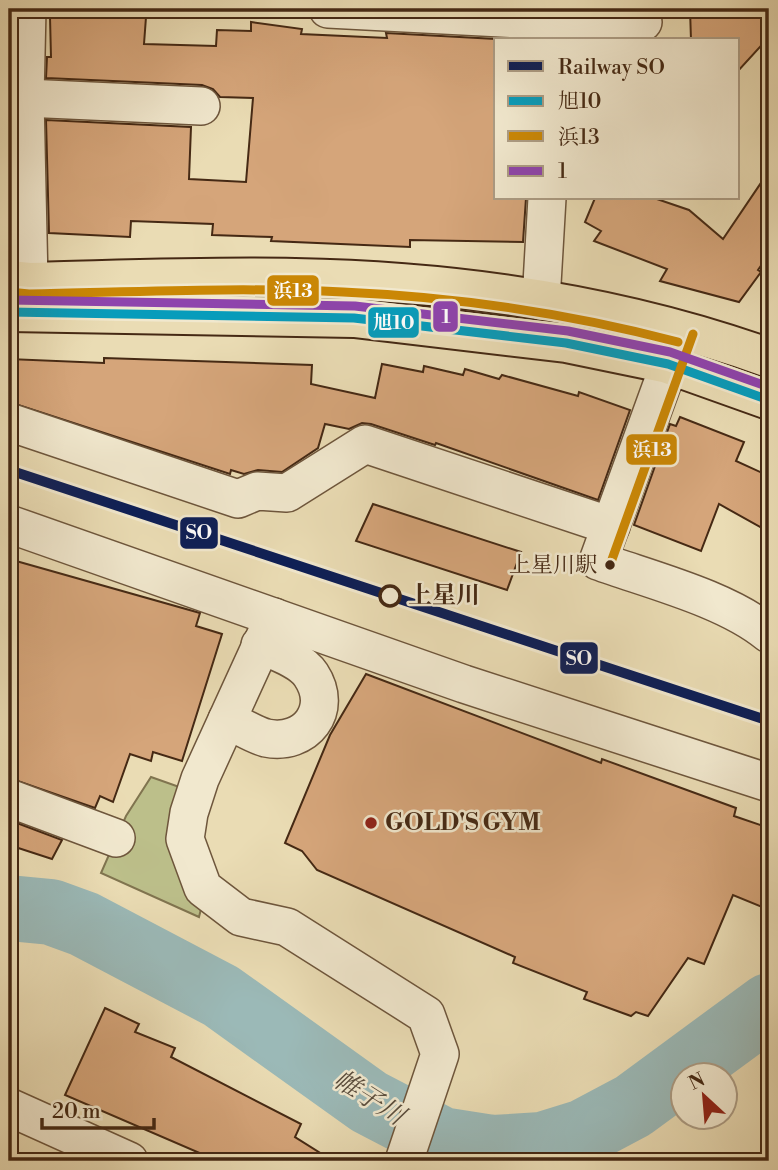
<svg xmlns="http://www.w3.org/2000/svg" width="778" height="1170" font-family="'Libre Bodoni','Noto Serif JP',serif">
	<rect width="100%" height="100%" fill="#eadcb4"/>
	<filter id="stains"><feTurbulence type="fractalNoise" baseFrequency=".00286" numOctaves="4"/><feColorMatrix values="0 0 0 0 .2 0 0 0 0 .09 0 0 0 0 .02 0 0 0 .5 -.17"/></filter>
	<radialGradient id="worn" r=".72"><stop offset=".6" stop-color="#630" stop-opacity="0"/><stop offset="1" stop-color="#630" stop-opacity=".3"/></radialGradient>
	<!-- green -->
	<path fill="#bcbf8a" stroke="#80744f" stroke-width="2" d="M151,777l34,12 16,120 -2,8 -98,-44 25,-57z"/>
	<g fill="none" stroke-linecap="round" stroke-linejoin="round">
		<!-- river -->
		<path stroke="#9bb9b7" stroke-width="66" d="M9,908l42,4 33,12 137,72 148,106 73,38 51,8 49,-3 42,-13 49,-26 136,-100"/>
	</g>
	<!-- building -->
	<g fill="#d5a57a" stroke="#452914" stroke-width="2">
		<path d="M690,9h79v28l-31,34v-31h-47z"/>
		<path d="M131,15l15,2 -2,27 72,2 1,-16 34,1v-9l51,7 -1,5 86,4 -1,-5 110,6v159h30l-3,44 -113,-2v7l-139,-6 1,-4 -60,-2 1,-11 -82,-3 -1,16 -81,-4 -3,-113 145,7 -2,52 57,3 7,-84 -33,-1 -7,-8 -11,-4 -156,-7 1,-21h4l-1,-40z"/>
		<path d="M769,171v83l-11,16 3,2 -22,30 -79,-21 7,-12 -73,-28 7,-10 -16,-9 10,-24h59l35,12 34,29z"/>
		<path d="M104,358l208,7 -1,19 64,14 7,-34 41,8 1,-6 39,9 2,-6 34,10 3,-4 76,21 1,-4 51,18 -32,90 -162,-57 -1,2 -64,-21 -9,-1 -13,6 -24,-5 -7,24 -36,24 -24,-2 -14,4 -13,-4 -1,4 -221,-72v-43l95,4z"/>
		<path d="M680,417l64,25 -8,19 33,15v56l-50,-28 -18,47 -67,-26 36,-101 6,2z"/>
		<path d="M373,504l148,48 -14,38 -151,-49z"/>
		<path d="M9,559l191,54 -4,13 26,8 -40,127 -29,-9 -2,9 -21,-7 -17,48 -13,-6 -5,12 -86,-30z"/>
		<path d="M366,674l235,89 1,-4 134,49 -2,8 35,12v57l-7,22 -29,-12 -29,69 -16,-6 -40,58 -12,-4 -5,4 -47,-17 3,-7 -74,-29 2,-6 -198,-87 -15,-19 -17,-8 45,-108z"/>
		<path d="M9,820l53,20 -10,19 -43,-14z"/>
		<path d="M105,1008l34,16 -4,8 40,16 -4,9 130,67 -6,13 38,24h-115l-153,-66z"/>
	</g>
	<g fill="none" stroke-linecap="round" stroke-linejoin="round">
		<!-- minor casing -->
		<g stroke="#6e563c" stroke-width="40">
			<g id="minor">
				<path d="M27,9l-2,89 4,184"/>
				<path d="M328,9l229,12 86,1"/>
				<path d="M25,98l176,8"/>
				<path d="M541,301l6,-103"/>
				<path d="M680,335l-82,226c53,19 129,38 171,73"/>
				<path d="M9,422l229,77 19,-8 30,2 78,-49 246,82"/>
				<path d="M9,524l455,160 305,99"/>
				<path d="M274,617l-74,162 -11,34 -4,26 18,49 38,29 46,10 139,88 14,39 -36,107"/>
				<path d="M227,720c12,5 27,15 39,18 40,8 68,-28 45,-63 -10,-15 -34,-23 -51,-30"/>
				<path d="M9,798l107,40"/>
				<path d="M9,1107l120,54"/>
			</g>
		</g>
		<!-- highway casing -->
		<g stroke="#452914" stroke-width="42">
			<g id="highway">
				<path d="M9,280l20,2c88,-2 177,-6 266,-4 160,3 323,26 474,80"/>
				<path d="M9,312l345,6 212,25 102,21 101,36"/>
			</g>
		</g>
		<!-- minor -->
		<use href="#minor" stroke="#f1e8ce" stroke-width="37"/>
		<!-- highway -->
		<use href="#highway" stroke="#eadcb4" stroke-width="38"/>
		<!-- bus-1 casing -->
		<g stroke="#f1e8ce" stroke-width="14">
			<path id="bus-1" d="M9,312l345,6 212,25 102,21 101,36"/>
		</g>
		<!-- bus-2 casing -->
		<g stroke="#f1e8ce" stroke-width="14">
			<g id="bus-2">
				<path d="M9,292l20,2c105,-2 209,-7 314,-2 113,5 225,21 335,50"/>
				<path d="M610,565l83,-231"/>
			</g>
		</g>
		<!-- bus-3 casing -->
		<g stroke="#f1e8ce" stroke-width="14">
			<path id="bus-3" d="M9,300l346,6 213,25 102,21 99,35"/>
		</g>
		<!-- bus-1 -->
		<use href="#bus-1" stroke="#079cbb" stroke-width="9"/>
		<!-- bus-2 -->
		<use href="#bus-2" stroke="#ca8705" stroke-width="9"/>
		<!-- bus-3 -->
		<use href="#bus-3" stroke="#8e44ad" stroke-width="9"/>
		<!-- rail-1 casing -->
		<g stroke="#f1e8ce" stroke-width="16">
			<path id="rail-1" d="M9,470l760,251"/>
		</g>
		<!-- rail-1 -->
		<use href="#rail-1" stroke="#0c1e56" stroke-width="10"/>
	</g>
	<!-- markers -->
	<circle fill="#452914" stroke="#f1e8ce" stroke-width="2.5" cx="610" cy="565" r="6"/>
	<circle fill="#f1e8ce" stroke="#452914" stroke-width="3.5" cx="390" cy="596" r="10"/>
	<circle fill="#8f2418" stroke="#f1e8ce" stroke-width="2.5" cx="371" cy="823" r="7"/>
	<g text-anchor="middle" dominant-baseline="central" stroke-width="5" stroke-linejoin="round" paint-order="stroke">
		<!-- bus labels -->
		<g font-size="22" fill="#452914" stroke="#f1e8ce" text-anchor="end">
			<text x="597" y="565">上星川駅</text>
		</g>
		<!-- stop labels -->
		<g font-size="24" font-weight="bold" fill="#452914" stroke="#f1e8ce" text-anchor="start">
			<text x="408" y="596">上星川</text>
		</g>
		<!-- poi labels -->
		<g font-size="24" font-weight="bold" fill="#452914" stroke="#f1e8ce" text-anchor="start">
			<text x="385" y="823">GOLD'S GYM</text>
		</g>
		<!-- water labels -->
		<g font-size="26" font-style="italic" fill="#5a4d3d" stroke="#f1e8ce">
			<text transform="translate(369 1098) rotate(32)">帷子川</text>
		</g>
	</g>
	<g stroke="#f1e8ce" stroke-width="2.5">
		<rect x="266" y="274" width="54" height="33" rx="7" fill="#ca8705"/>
		<rect x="432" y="300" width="27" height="33" rx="7" fill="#8e44ad"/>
		<rect x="367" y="306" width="53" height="33" rx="7" fill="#079cbb"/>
		<rect x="625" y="433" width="53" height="33" rx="7" fill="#ca8705"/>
		<rect x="179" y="516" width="40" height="34" rx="7" fill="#0c1e56"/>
		<rect x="559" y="641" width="40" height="34" rx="7" fill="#0c1e56"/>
	</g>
	<g font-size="19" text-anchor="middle" font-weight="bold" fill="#fff">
		<text x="293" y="297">浜13</text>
		<text x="446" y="323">1</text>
		<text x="394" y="329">旭10</text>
		<text x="652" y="456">浜13</text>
		<text x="199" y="539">SO</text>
		<text x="579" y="665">SO</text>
	</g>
	<!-- margin -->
	<rect width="778" height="1170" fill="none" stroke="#eadcb4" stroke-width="35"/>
	<rect x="10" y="10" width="757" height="1149" fill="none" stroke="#452914" stroke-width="3.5"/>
	<rect x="18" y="18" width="743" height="1135" fill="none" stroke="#452914" stroke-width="2"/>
	<!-- legend -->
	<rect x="494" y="38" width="245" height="161" fill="#f1e8ce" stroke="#ac9c84" stroke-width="2"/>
	<rect x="508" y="61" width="35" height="10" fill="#0c1e56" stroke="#ac9c84" stroke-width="2"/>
	<text x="558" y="74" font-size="21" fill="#452914">Railway SO</text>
	<rect x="508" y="96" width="35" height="10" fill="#079cbb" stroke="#ac9c84" stroke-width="2"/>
	<text x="558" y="108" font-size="21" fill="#452914">旭10</text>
	<rect x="508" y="131" width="35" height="10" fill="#ca8705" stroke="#ac9c84" stroke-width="2"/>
	<text x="558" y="144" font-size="21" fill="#452914">浜13</text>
	<rect x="508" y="166" width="35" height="10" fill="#8e44ad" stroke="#ac9c84" stroke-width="2"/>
	<text x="558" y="178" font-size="21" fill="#452914">1</text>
	<!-- north arrow -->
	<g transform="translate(704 1096) rotate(334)"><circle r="33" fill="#f1e8ce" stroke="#ac9c84" stroke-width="2"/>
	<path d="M0-5L12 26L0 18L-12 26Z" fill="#8f2418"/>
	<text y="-10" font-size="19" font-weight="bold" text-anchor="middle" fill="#452914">N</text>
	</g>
	<!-- scale -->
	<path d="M42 1118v10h112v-10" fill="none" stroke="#452914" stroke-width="3.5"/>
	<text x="52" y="1118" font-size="21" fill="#452914" stroke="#f1e8ce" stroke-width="5" paint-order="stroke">20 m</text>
	<rect width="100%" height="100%" filter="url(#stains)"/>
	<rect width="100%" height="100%" fill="url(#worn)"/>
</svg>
